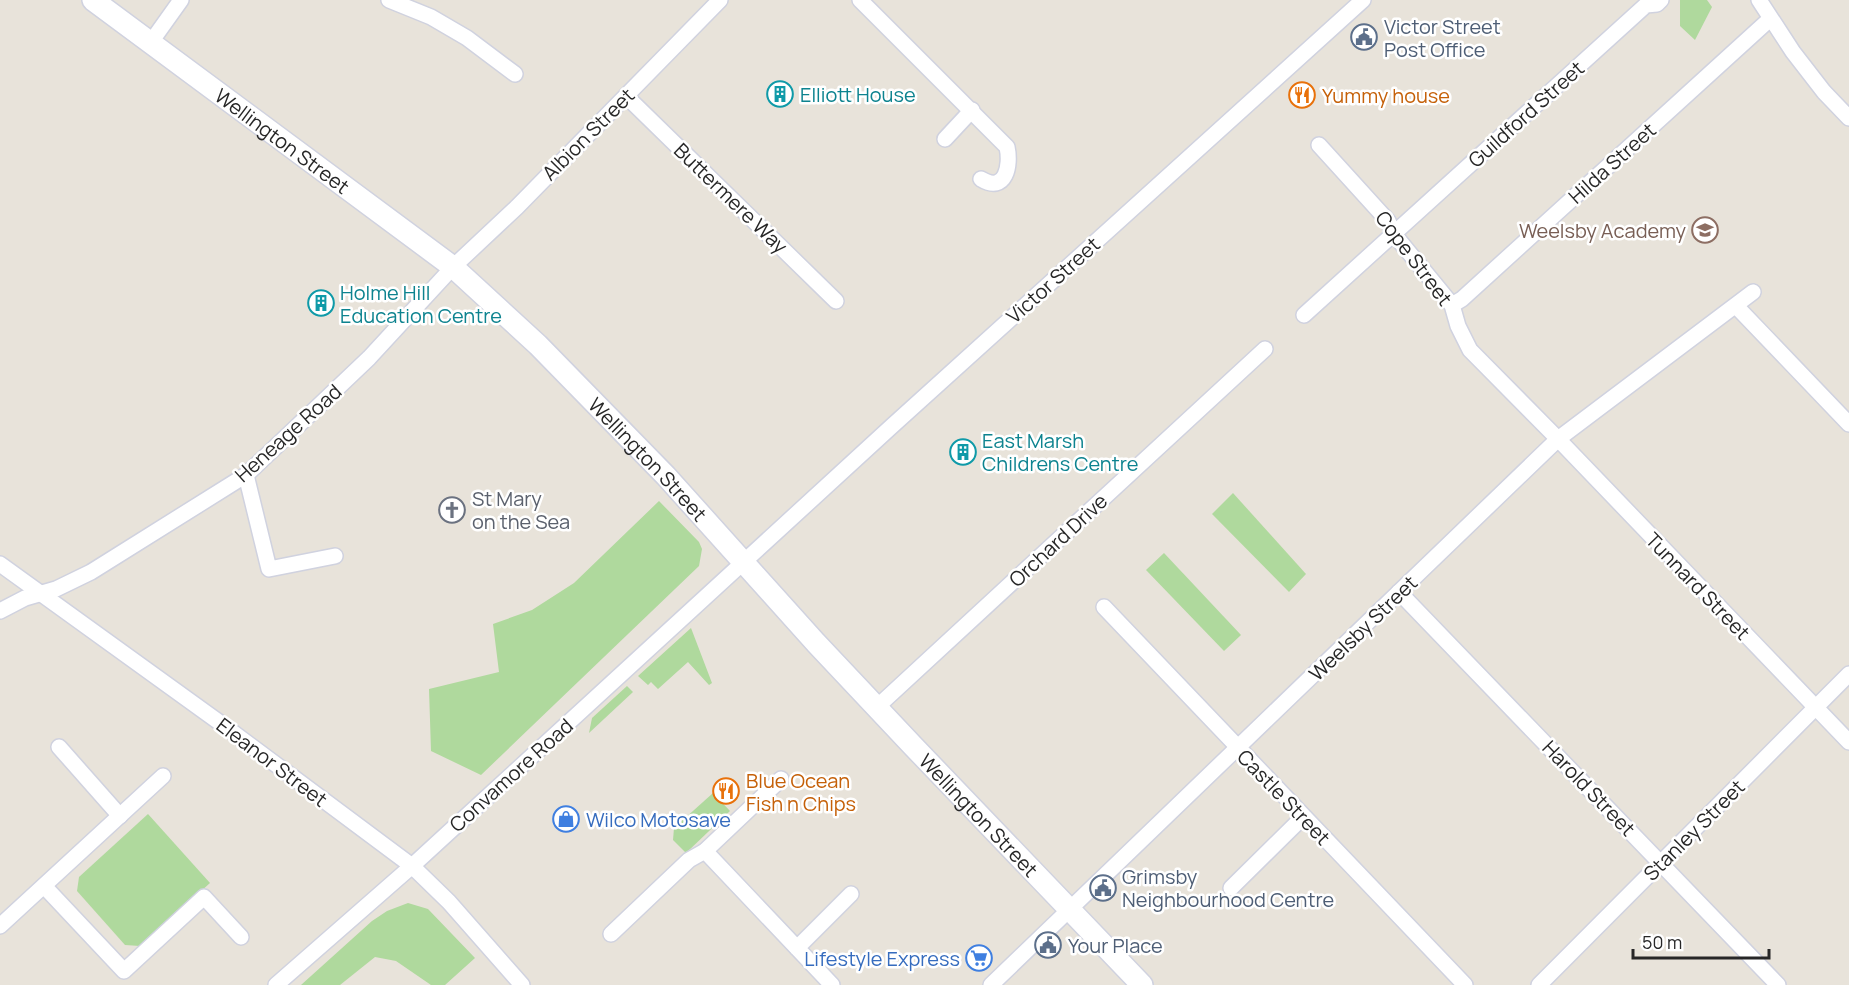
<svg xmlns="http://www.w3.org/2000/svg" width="1849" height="985" font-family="Manrope,sans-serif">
	<rect width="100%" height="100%" fill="#e8e3da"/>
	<!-- green -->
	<g fill="#afd99d">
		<path d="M1680,0h27l5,7 -17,33 -15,-14z"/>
		<path d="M1233,493l73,81 -17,18 -77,-78z"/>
		<path d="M659,501l40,41 3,7 -3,17 -218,209 -50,-24 -2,-62 70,-17 -6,-48 39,-14 42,-27z"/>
		<path d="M1164,553l77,82 -17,16 -78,-81z"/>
		<path d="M691,628l21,55 -3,2 -21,-23 -30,27 -7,-7 -3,3 -10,-9z"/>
		<path d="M627,686l6,6 -44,41 3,-15z"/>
		<path d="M713,793l17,18 -44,42 -13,-13 1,-12z"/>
		<path d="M148,814l62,69 -70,63 -15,-1 -48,-54 2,-14z"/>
		<path d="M408,903l20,6 47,49 -30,27h-14l-35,-24 -21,-4 -35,28h-39l71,-64 15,-10z"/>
	</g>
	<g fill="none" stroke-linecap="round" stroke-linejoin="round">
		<!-- street casing -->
		<g stroke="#d0d2df" stroke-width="18">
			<g id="street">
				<path d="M389,0l42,17 36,21 48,36"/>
				<path d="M860,0l147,147c4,18 -1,47 -26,32"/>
				<path d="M1759,0l34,52 31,40 25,26"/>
				<path d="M151,42l30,-42"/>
				<path d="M626,96l210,205"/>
				<path d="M945,139l27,-29"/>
				<path d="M1319,145l69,76 5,12 59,72 6,21 12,24 88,89 291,303"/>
				<path d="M1452,305l10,-6 308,-280"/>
				<path d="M1736,306l113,118"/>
				<path d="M1304,315l342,-310 11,-1 4,-4"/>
				<path d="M246,475l23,94 66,-13"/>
				<path d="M0,564l223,161 189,141 37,36 73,83"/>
				<path d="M1399,592l379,393"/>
				<path d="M1104,607l361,378"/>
				<path d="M0,611l25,-13 31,-9 35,-17 155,-97 123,-117 84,-91 64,-60 203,-207"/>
				<path d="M877,707l388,-358"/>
				<path d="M59,747l61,69"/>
				<path d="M705,851l127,134"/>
				<path d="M44,886l80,85 80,-74 37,40"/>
				<path d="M1231,888l72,-71"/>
				<path d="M0,926l163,-150"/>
				<path d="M611,934l78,-74 16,-9 76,-72"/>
				<path d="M797,948l54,-54"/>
				<path d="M276,985l136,-119 480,-440 471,-426"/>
				<path d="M991,985l567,-546 195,-147"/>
				<path d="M1539,985l310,-311"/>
			</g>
		</g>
		<!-- secondary casing -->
		<g stroke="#d0d2df" stroke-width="24">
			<g id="secondary">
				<path id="s1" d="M93,0l360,267 85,78 128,131 150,167 97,103 229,239"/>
			</g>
		</g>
		<!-- street -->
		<use href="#street" stroke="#fff" stroke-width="15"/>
		<!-- secondary -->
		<use href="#secondary" stroke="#fff" stroke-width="21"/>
	</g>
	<!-- icons -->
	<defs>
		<g id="civic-ring" transform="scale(1.35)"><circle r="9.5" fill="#fff" stroke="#5c6f8a" stroke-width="1.5"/><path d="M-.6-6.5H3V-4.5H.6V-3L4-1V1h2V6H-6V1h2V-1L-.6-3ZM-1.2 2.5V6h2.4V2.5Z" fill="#5c6f8a"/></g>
		<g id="building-ring" transform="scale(1.35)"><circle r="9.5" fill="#fff" stroke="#0f9aa8" stroke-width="1.5"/><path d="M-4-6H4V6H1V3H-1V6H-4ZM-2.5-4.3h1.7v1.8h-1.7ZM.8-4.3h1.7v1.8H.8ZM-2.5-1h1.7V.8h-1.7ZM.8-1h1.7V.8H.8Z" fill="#0f9aa8"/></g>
		<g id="restaurant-ring" transform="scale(1.35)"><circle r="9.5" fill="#fff" stroke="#e8710a" stroke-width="1.5"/><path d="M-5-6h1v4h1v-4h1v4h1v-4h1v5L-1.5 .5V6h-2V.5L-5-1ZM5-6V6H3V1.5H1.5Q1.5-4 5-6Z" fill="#e8710a"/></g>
		<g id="school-ring" transform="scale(1.35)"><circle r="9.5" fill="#fff" stroke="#8d6e63" stroke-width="1.5"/><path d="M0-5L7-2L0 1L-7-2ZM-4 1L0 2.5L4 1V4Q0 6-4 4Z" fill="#8d6e63"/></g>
		<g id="church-ring" transform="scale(1.35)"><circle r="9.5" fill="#fff" stroke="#6b7280" stroke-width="1.5"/><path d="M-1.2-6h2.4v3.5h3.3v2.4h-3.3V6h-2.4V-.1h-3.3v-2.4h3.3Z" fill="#6b7280"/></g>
		<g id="shop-ring" transform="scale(1.35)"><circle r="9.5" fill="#fff" stroke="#3f7fe0" stroke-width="1.5"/><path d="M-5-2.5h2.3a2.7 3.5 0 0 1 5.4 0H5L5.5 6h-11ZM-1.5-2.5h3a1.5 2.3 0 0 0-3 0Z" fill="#3f7fe0"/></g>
		<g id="supermarket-ring" transform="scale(1.35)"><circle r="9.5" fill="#fff" stroke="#3f7fe0" stroke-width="1.5"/><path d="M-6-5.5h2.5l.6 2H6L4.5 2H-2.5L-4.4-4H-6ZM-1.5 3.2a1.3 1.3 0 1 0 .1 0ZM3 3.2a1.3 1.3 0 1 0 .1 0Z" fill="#3f7fe0"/></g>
	</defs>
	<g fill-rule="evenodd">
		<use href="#civic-ring" x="1364" y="37"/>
		<use href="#building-ring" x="780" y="94"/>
		<use href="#restaurant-ring" x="1302" y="95"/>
		<use href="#school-ring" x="1705" y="230"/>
		<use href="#building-ring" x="321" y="303"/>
		<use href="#building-ring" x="963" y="452"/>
		<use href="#church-ring" x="452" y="510"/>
		<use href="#restaurant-ring" x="726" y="791"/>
		<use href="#shop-ring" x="566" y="819"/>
		<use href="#civic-ring" x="1103" y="888"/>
		<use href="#civic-ring" x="1048" y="945"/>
		<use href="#supermarket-ring" x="979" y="958"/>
	</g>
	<g text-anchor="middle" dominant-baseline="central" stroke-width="5" stroke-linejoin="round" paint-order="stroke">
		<!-- service labels -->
		<g font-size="20" fill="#4e5e75" stroke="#fff" text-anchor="start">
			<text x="1384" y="26">Victor Street<tspan x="1384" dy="23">Post Office</tspan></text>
			<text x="1122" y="876">Grimsby<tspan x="1122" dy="23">Neighbourhood Centre</tspan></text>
			<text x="1068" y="945">Your Place</text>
		</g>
		<!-- culture labels -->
		<g font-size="20" fill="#0d838f" stroke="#fff" text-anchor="start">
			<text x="800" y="94">Elliott House</text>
			<text x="340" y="292">Holme Hill<tspan x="340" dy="23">Education Centre</tspan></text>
			<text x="982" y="440">East Marsh<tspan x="982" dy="23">Childrens Centre</tspan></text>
		</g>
		<!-- food labels -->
		<g font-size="20" fill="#c56008" stroke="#fff" text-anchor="start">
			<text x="1322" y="95">Yummy house</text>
			<text x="746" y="780">Blue Ocean<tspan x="746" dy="23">Fish n Chips</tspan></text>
		</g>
		<!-- street labels -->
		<g font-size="20" fill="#272727" stroke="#fff">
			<text transform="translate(1526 114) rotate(-42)">Guildford Street</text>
			<text transform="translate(588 134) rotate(-45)">Albion Street</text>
			<text stroke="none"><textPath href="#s1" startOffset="236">Wellington Street</textPath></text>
			<text transform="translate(1612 163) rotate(-42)">Hilda Street</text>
			<text transform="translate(731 198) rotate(44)">Buttermere Way</text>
			<text transform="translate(1414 258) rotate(53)">Cope Street</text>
			<text transform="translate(1053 280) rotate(-42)">Victor Street</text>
			<text transform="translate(288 433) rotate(-42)">Heneage Road</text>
			<text stroke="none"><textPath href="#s1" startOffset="722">Wellington Street</textPath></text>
			<text transform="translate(1058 540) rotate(-43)">Orchard Drive</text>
			<text transform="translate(1698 586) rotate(46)">Tunnard Street</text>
			<text transform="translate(1363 628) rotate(-44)">Weelsby Street</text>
			<text transform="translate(272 762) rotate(37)">Eleanor Street</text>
			<text transform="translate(511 775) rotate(-42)">Convamore Road</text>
			<text transform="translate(1589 788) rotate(46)">Harold Street</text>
			<text transform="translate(1284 797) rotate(46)">Castle Street</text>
			<text stroke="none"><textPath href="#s1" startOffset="1208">Wellington Street</textPath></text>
			<text transform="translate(1694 830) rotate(-45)">Stanley Street</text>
		</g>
		<!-- education labels -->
		<g font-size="20" fill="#785e54" stroke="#fff" text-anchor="end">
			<text x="1686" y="230">Weelsby Academy</text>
		</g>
		<!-- worship labels -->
		<g font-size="20" fill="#5b616d" stroke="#fff" text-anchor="start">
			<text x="472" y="498">St Mary<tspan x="472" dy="23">on the Sea</tspan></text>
		</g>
		<!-- shop labels -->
		<g font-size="20" fill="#366cbe" stroke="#fff" text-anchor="start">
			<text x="586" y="819">Wilco Motosave</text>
			<text x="960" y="958" text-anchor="end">Lifestyle Express</text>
		</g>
	</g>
	<!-- scale -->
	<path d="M1633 949v9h136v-9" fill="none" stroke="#272727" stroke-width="3"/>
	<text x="1642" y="949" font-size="18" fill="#272727" stroke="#ffffff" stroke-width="4.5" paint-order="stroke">50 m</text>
</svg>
